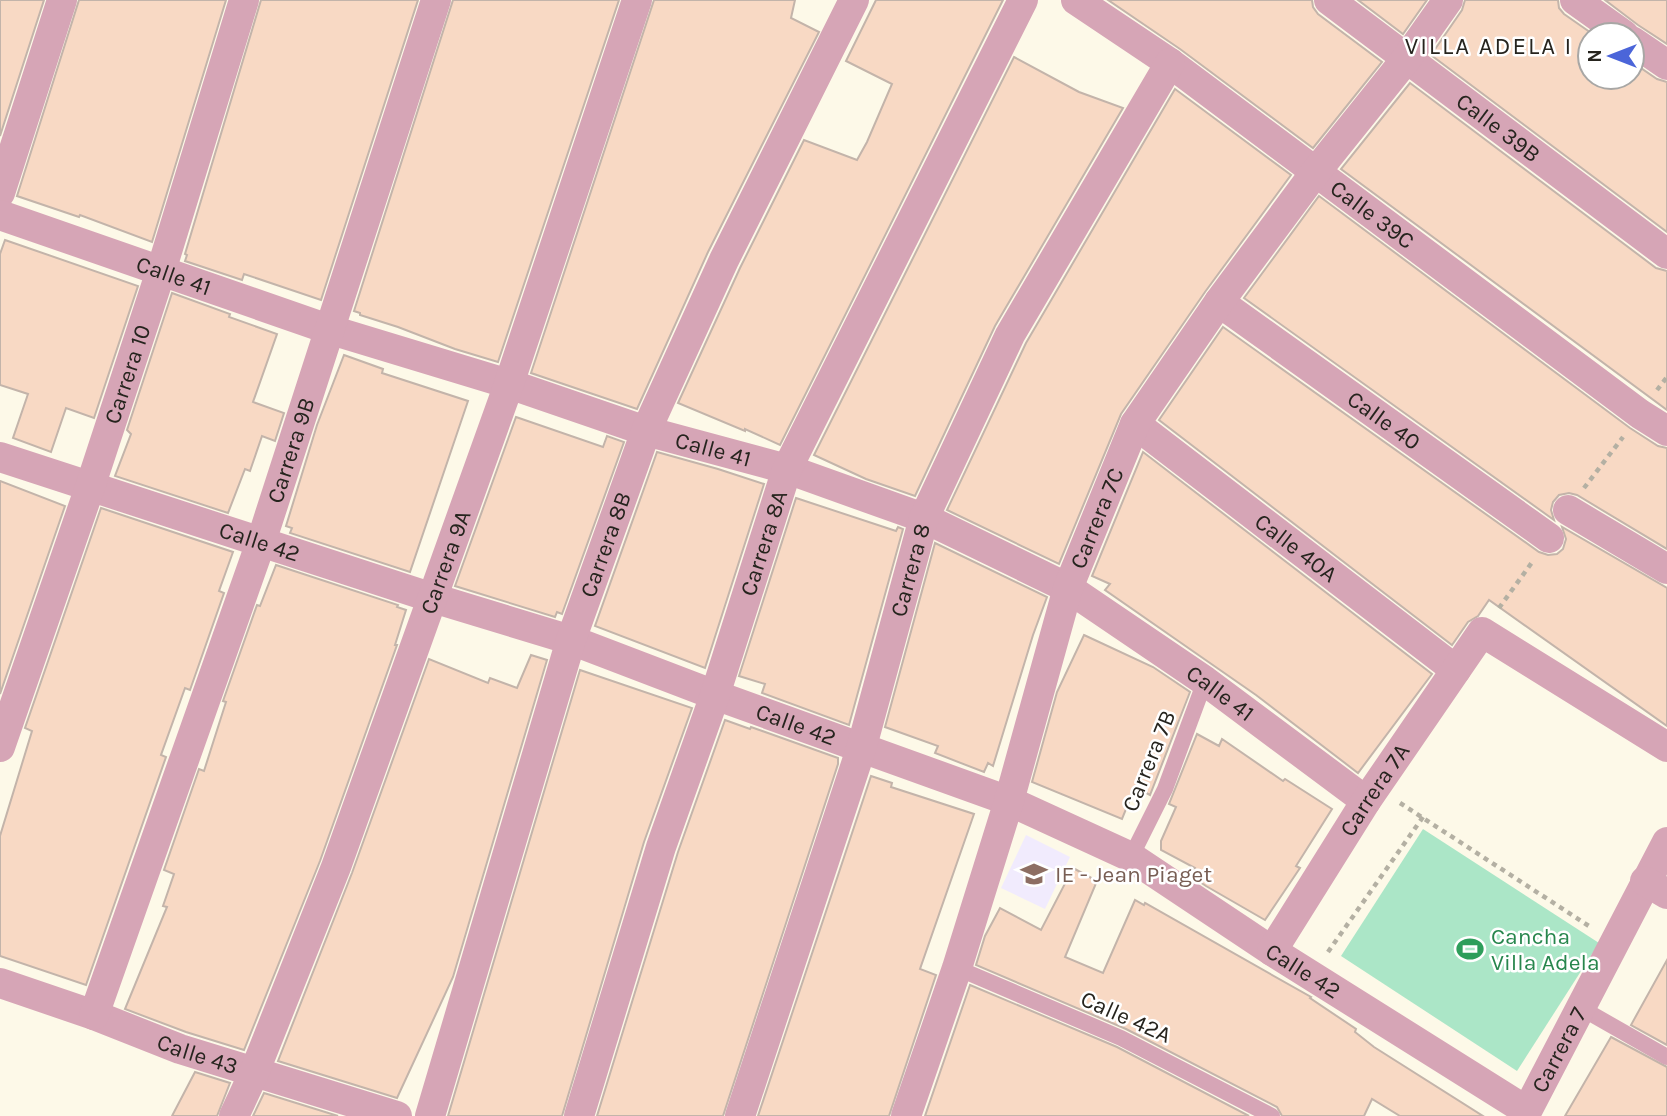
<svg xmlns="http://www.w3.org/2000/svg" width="1667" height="1116" font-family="Karla,sans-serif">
	<rect width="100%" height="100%" fill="#fdf9e8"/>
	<!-- education -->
	<path fill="#f1ebfd" d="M1026,835l44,22 -25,52 -44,-21z"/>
	<!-- green -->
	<path fill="#abe6c7" d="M1423,829l176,114 -82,128 -176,-115z"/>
	<!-- building -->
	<g fill="#f8d9c4" stroke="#c3b4aa" stroke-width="2">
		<path d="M0,0h44l-44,136z"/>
		<path d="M79,0h147l-74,242 -72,-27 -1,2 -62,-21z"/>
		<path d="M261,0h157l-97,300 -77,-26 -2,6 -57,-19 2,-6 -2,-1z"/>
		<path d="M453,0h166l-121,362 -43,-13 -57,-22 -38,-12v-2l-6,-2z"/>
		<path d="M654,0h141l-4,18 28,14 -111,220 -71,157 -106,-36z"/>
		<path d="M876,0h127l-223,445 -35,-16v2l-67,-28 62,-135 64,-128 53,20 10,-18 25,-58 -46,-23z"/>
		<path d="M1108,0h204l1,7 5,7 64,48 -69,86 -133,-99z"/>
		<path d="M1358,0h69l-24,34z"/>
		<path d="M1465,0h93l1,8 5,6 30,21h-4v42h42v-15l25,17 10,3v150l-236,-177 31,-45z"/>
		<path d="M1605,0h62v44l-29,-19z"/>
		<path d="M1014,57l65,35 44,16 -128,218 -80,170 -49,-17 -52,-24z"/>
		<path d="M1410,83l246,185 11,3v139l-326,-241z"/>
		<path d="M1175,89l116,86 -86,117 -84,122 -62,150 -112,-54 79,-167z"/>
		<path d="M1319,196l311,232 28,18 9,2v101l-90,-54 -8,-2 -10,2 -6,7 -2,8 3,10 -310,-222z"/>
		<path d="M5,240l133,46 -44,132 -28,-10 -15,44 -38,-14 15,-44 -28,-9v-131z"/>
		<path d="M172,293l58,21 -1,3 48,17 -24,68 31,11 -9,28 -13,-5 -12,35 -5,-2 -17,44 -113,-37 16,-42 -4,-4z"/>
		<path d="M1223,327l316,225 9,3 9,-1 6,-5 3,-10 -4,-12 105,61v138l-178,-126 -11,16 -10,6 -16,23 -293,-225z"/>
		<path d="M344,355l39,14 -1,4 86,28 -58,171 -120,-39 2,-5 -6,-2 31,-101z"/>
		<path d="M516,417l87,30 4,-11 17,6 -62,172 -5,-2 -2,5 -100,-31z"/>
		<path d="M657,452l61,17 46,15 -59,184 -110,-42z"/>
		<path d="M1143,452l289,222 -74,99 -102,-78 -151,-105 5,-6 -18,-8z"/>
		<path d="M0,481l65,25 -65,188z"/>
		<path d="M796,498l100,33 2,-4 5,2 -54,196 -87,-32 3,-9 -26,-8z"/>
		<path d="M101,508l132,44 -14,39 5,2 -34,97 -5,-2 -24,67 5,2 -80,228 -86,-29v-120l32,-105 -7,-3z"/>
		<path d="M935,543l112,54 -14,38 -40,131 -5,-3 -4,9 -49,-19 3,-7 -53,-19z"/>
		<path d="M276,565l122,40 -1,2 9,3 -11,35h2l-77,216 -76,189 -58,-18 -61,-23 42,-102 -4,-1 11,-32 -10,-4 35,-101 5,2 22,-69 -3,-1 34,-96 3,1z"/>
		<path d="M1084,635l69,32 37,25 -40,103 -15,-8 -13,32 -90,-37 25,-90z"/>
		<path d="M531,655l16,5 -94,317 -56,121 -119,-37 74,-188 77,-214 59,24 2,-5 27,10z"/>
		<path d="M580,670l112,38 -48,134 -82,274h-114z"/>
		<path d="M725,720l25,9 1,-2 87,31v6l-115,352h-126l81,-264z"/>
		<path d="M1197,734l22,12 3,-7 61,42 2,-2 47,30 -36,57 4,2 -35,52 -59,-34 -6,-4 2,-4 -9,-5 2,-5 -34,-18v-9l15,-34 -7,-3z"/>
		<path d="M871,776l21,7 -1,4 83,27 -54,155 16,6 -47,141h-131z"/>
		<path d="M1073,868l24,13 -32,76 38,16 32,-73 9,5 1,-2 166,94 -1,1 46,31 -1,3 19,15 109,69h-83l-28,-17 -8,17h-82l-5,-9 -151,-78 -150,-64 9,-29 15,-28 41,22z"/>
		<path d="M1667,960v85l-36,-20z"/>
		<path d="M970,985l147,62 132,69h-324z"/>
		<path d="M1611,1037l56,30v49h-102z"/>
		<path d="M195,1072l35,11 -13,33h-45z"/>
		<path d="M264,1093l74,23h-85z"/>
	</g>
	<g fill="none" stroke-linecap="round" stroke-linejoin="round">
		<!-- path -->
		<g stroke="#b4b0a3" stroke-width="4.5" stroke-dasharray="5 5" stroke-linecap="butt">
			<path d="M1657,390l10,-13"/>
			<path d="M1584,488l39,-51"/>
			<path d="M1499,608l34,-47"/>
			<path d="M1400,803l192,125"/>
			<path d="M1328,952l95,-135"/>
		</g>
		<!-- service -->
		<g stroke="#d6a5b6" stroke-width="16">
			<path d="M1131,857l34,-68 40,-108"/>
			<path d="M957,968l164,70 151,78"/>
			<path d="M1581,1008l86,49"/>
		</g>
		<!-- minor -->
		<g stroke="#d6a5b6" stroke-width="30">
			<path id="s1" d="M1076,0l94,63 470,351 27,17"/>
			<path id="s2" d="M1329,0l338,254"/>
			<path d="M1575,0l49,35"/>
			<path d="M1632,41l35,24"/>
			<path d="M0,193l62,-193"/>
			<path id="s3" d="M0,215l331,115 178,54 137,47 141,38 137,49 144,70 137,93 161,120"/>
			<path id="s4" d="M1219,302l330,236"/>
			<path id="s5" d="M1135,424l321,246"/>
			<path id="s6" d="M0,457l433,141 138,42 144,55 294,106 122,56 141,94 255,160 140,-269"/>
			<path d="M1568,510l99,59"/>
			<path id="s7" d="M0,747l90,-260 71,-216 83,-271"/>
			<path d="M1645,881l22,13"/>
			<path id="s8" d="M1272,951l94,-150 116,-169 185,115"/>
			<path id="s9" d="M0,983l94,32 86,34 217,67"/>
			<path id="s10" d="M94,1015l167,-473 175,-542"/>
			<path id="s11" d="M234,1116l20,-43 82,-206 173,-483 128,-384"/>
			<path id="s12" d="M430,1116l141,-476 75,-209 78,-171 130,-260"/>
			<path id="s13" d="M579,1116l82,-269 54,-152 72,-226 236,-469"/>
			<path id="s14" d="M740,1116l122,-370 62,-228 86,-183 160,-272"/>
			<path id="s15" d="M906,1116l51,-148 52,-167 59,-213 67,-164 84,-122 95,-128 93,-116 41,-58"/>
		</g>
	</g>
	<!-- icons -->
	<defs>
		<g id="school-bare" transform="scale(2.1)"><path d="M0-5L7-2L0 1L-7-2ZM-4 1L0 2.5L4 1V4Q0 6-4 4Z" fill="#8d6e63" stroke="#fff" stroke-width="2.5" paint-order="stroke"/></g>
		<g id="stadium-bare" transform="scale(2.1)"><path d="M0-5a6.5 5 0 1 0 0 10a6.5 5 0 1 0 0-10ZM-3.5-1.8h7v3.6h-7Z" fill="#2e9e5b" stroke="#fff" stroke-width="2.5" paint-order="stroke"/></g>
	</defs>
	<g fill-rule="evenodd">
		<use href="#school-bare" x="1034" y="874"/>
		<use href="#stadium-bare" x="1470" y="949"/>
	</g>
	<g text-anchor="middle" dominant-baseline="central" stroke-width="5" stroke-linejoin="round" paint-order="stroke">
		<!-- street labels -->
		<g font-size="23" fill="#26241e" stroke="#fff">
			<text stroke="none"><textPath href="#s2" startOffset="212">Calle 39B</textPath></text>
			<text stroke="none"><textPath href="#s1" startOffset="366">Calle 39C</textPath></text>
			<text stroke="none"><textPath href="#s3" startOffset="184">Calle 41</textPath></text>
			<text stroke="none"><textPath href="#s7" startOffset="394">Carrera 10</textPath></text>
			<text stroke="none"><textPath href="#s4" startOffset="203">Calle 40</textPath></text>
			<text stroke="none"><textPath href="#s3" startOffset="751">Calle 41</textPath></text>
			<text stroke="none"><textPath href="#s10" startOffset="598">Carrera 9B</textPath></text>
			<text stroke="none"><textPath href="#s15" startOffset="628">Carrera 7C</textPath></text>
			<text stroke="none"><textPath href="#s6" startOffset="273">Calle 42</textPath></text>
			<text stroke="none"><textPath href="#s13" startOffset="602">Carrera 8A</textPath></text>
			<text stroke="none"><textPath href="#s12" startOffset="598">Carrera 8B</textPath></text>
			<text stroke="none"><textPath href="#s5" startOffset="203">Calle 40A</textPath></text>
			<text stroke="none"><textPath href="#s11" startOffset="593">Carrera 9A</textPath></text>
			<text stroke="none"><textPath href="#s14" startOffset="572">Carrera 8</textPath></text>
			<text stroke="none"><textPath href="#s3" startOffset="1318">Calle 41</textPath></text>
			<text stroke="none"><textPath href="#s6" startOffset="840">Calle 42</textPath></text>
			<text transform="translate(1149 761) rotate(-68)">Carrera 7B</text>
			<text stroke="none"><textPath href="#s8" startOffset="191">Carrera 7A</textPath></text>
			<text stroke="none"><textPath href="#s6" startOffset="1407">Calle 42</textPath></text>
			<text transform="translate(1126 1017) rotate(24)">Calle 42A</text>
			<text stroke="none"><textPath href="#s6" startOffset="1740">Carrera 7</textPath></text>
			<text stroke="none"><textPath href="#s9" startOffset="210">Calle 43</textPath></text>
		</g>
		<!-- education labels -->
		<g font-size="23" fill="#785e54" stroke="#fff" text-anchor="start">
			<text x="1055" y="874">IE - Jean Piaget</text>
		</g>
		<!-- leisure labels -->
		<g font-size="23" fill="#27864d" stroke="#fff" text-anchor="start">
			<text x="1491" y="936">Cancha<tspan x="1491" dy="26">Villa Adela</tspan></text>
		</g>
		<!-- neighbourhood labels -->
		<g font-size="24" letter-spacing="2" fill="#26241e" stroke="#fff">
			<text x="1489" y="46">VILLA ADELA I</text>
		</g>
	</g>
	<!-- north arrow -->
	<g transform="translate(1611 56) rotate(270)"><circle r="33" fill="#ffffff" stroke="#a8a7a5" stroke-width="2"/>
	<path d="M0-5L12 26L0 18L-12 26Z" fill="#4b65d9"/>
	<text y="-10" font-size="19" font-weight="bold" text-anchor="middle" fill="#26241e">N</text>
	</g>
</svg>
